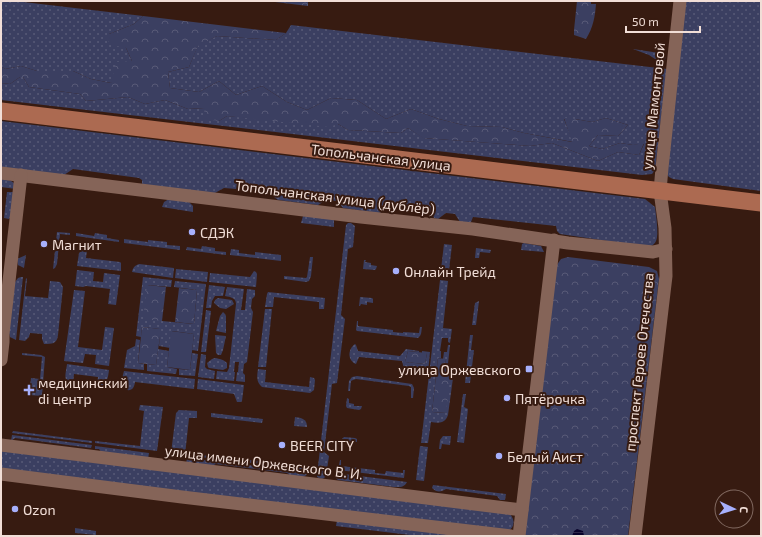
<svg xmlns="http://www.w3.org/2000/svg" width="762" height="537" font-family="'Exo 2',sans-serif">
	<defs>
		<pattern id="grass-dots" width="8" height="8" patternUnits="userSpaceOnUse"><rect width="8" height="8" fill="#3b3f61"/><path d="M2 2h.1M6 6h.1" fill="none" stroke="#585a77" stroke-width="1.8" stroke-linecap="round"/></pattern>
		<pattern id="forest-crowns" width="20" height="18" patternUnits="userSpaceOnUse"><rect width="20" height="18" fill="#3b3f61"/><path d="M2 6a3 3 0 1 1 6 0M12 15a3 3 0 1 1 6 0" fill="none" stroke="#585a77"/></pattern>
		<pattern id="water-rules" width="6" height="5" patternUnits="userSpaceOnUse"><rect width="6" height="5" fill="#07022a"/><path d="M0 2.5h6" fill="none" stroke="#2c2648"/></pattern>
	</defs>
	<rect width="100%" height="100%" fill="#371b11"/>
	<!-- grass -->
	<g fill="url(#grass-dots)">
		<path d="M1,1h14l128,15 -9,8 -25,10 17,14 6,13 -21,22 -20,-4 -18,-8h-36l-16,-5 -16,3 -4,-3z"/>
		<path d="M685,1h76v190l-88,-12 -4,-2 -4,-5z"/>
		<path d="M291,25l376,44 -12,101 -3,4 -10,1 -641,-75v-17l9,1 10,-7h3l6,10 51,7 6,7 42,-4 17,7 20,-4 23,9 16,-1 15,13 8,-5 111,8 10,6 53,3 7,-5 16,10 106,8 22,-3 46,18 20,-9 21,3 5,-11 -11,1 -13,-2 -18,6 -13,-3 9,-11 20,1 10,-11 -22,-7 -14,4 -17,-3h-11l9,23 -49,-9 -22,-6 -35,-1 -28,-7 -28,-10 -25,10 -29,-19 -26,-2 -24,12 -20,-8 -25,-16 -26,9 -17,-14 -20,11 -29,-4 -2,-16 21,-5 9,-22 19,-9 59,4 10,-7z"/>
		<path d="M633,49l33,5 -2,11 -15,-10z"/>
		<path d="M1,121l644,78 10,8c1,7 4,28 1,34 -1,3 -4,5 -8,6l-88,-13 -3,-3 -1,-5 -83,-9 -2,5 -3,1 -8,-1 -5,-8 -9,-1 -8,6 -4,-1 -2,-6 -48,-6 -2,6 -4,1 -35,-5 -6,-7 -11,-1 -8,5 -40,-5 -4,-3 -1,-5 -49,-4 -11,6 -71,-10v-4l-3,-2 -66,-9 -9,6 -63,-8z"/>
		<path d="M1,179c8,1 14,1 15,10l-15,-2z"/>
		<path d="M7,192h8l-3,22 -3,5 -5,-1z"/>
		<path d="M169,199l19,2 5,5v6l-31,-5 2,-5z"/>
		<path d="M303,216l31,3v8l-33,-4z"/>
		<path d="M348,223h3l4,3 -2,21 -5,2 -7,66 4,4 -8,64 -5,1 -8,68 5,4 -3,20 -2,2 -2,1 -5,-2v-2l29,-250z"/>
		<path d="M57,232l13,1v2l-10,-1 -3,30 -2,4 -2,1z"/>
		<path d="M76,233l18,3 1,-3 12,2v3l12,2v2l-43,-6z"/>
		<path d="M124,239l24,3v-2l19,2v3l13,1v4l-56,-7z"/>
		<path d="M524,243l17,3 3,6 -23,-2 1,-6z"/>
		<path d="M444,244l8,1 -4,34 -8,-1z"/>
		<path d="M202,246l13,2v3l11,1v3l-40,-5 1,-3 14,2z"/>
		<path d="M476,248l15,2 -1,3 -10,-1 -1,6h-4z"/>
		<path d="M231,249l8,1v3l16,2v-3l26,3v6l-51,-6z"/>
		<path d="M82,250h5l-1,8 34,4 1,1v8l-44,-5 2,-13z"/>
		<path d="M26,255l-2,13 -6,-3 -1,-6z"/>
		<path d="M310,257h3l-2,19 -2,5 -3,1 -22,-3v-3l22,2 1,-1z"/>
		<path d="M364,260h2l-1,2 6,1v2l6,1 -1,3 -1,1 -12,-1z"/>
		<path d="M139,264l35,4 -1,10 -41,-6c1,-4 2,-6 7,-8z"/>
		<path d="M176,269l32,3 -1,10 -32,-4z"/>
		<path d="M77,270l17,2 -1,9 10,1 1,-9 16,2 -4,30 -8,-1 2,-15 -24,-3 -3,1 -8,-1z"/>
		<path d="M254,271l2,1 1,2 -1,13 -47,-5 1,-9 40,4z"/>
		<path d="M21,277h2l-7,63 -6,-3 -1,-4 6,-51 3,-4z"/>
		<path d="M143,277l29,3 -1,7 -24,-2 15,36 32,3 3,-34 -23,-3 1,-6 31,3 -8,67 -6,-1 2,-16 -22,-3 -2,17 -11,-2 1,-17 -18,-2 -1,10 -5,-1z"/>
		<path d="M26,278l1,1 -2,17 23,2 2,-17 10,1 3,5 -5,48c-1,9 -6,9 -14,9l-2,-5v-5l-12,-1 -1,4 -4,4 -6,-1z"/>
		<path d="M440,280l8,1 -5,47 9,1 -2,14 -2,-1v-4h-6l-2,13h1v7h-3l-6,54 14,1 -2,-39 2,-15h-3l1,-7h3l1,-7h2l-3,28 6,5 -5,37c-3,9 -9,8 -17,7l-3,21h-7z"/>
		<path d="M209,285l16,2 -2,9h-8l-3,5 -1,7h-5z"/>
		<path d="M227,287l17,2 -3,21h4l2,-21 8,1v6l-3,3 -1,9 2,4 -6,50 -3,2 -1,9 2,2v7l-9,-1 1,-9h1l1,-10h-4l-1,10h1l-1,9 -18,-2 1,-8 10,1 2,-4 7,-64c0,-6 -5,-7 -11,-8z"/>
		<path d="M74,290l11,1 -7,56 24,3 3,-23 9,1 -5,38 -14,-2 1,-9 -11,-1 -2,9 -19,-2z"/>
		<path d="M268,292l57,6 -1,11h-5v-7l-45,-5 -1,10h-8l2,-13z"/>
		<path d="M360,297l12,1 1,1v4l-6,-1v3l-6,-1 -1,2h-1z"/>
		<path d="M218,298l14,2 2,4 -8,5 -6,-1 -6,-5 1,-3z"/>
		<path d="M479,301l-3,24h-4l3,-22z"/>
		<path d="M265,309h7l-6,58h-8z"/>
		<path d="M206,310l5,1 -5,41h-5z"/>
		<path d="M223,312l2,2 1,2v17l-10,-2 4,-15z"/>
		<path d="M357,321h1v5l35,4v2l10,1v-1l16,1 1,-6h2c-1,5 0,8 -4,11l-61,-7 -1,-1z"/>
		<path d="M215,335l11,1 -3,14 -2,5h-3l-2,-2z"/>
		<path d="M470,335h3l-2,15h3l-4,33h-5z"/>
		<path d="M136,339l4,1 -2,23 6,1v6l-20,-2 3,-18 8,-4z"/>
		<path d="M355,344l1,1 2,6 42,5 6,-7 13,2v1l-11,-1 -3,11 20,2 2,-11h-5v-2l8,1 -2,20 -24,-3 -2,-8 -43,-4 -3,7c-9,-4 -8,-15 -1,-20z"/>
		<path d="M158,349l11,2 -2,16 10,2 -1,5 -29,-3v-7l9,1z"/>
		<path d="M22,353l19,2 4,2 -3,39 -13,-1 2,-17 9,1 2,-22 -20,-2z"/>
		<path d="M192,353l6,1 -3,22 -16,-1v-6l11,1z"/>
		<path d="M201,354l5,1 -1,12 2,2 8,2 -1,8 -16,-2z"/>
		<path d="M215,358c5,1 8,1 12,5v5l-4,2 -14,-2 -1,-1 -1,-4 5,-4z"/>
		<path d="M67,364l42,6c-1,8 -2,16 -12,16l1,-9 -24,-3 -1,10c-11,-2 -7,-11 -6,-20z"/>
		<path d="M258,369l8,1 -1,12 44,5 1,-10 4,1 1,2 -1,10 -4,3 -48,-6c-6,-5 -5,-11 -4,-18z"/>
		<path d="M124,371l71,8 -1,10 -59,-7c0,1 -1,5 -2,6 -3,4 -10,2 -11,-3 -1,-4 1,-10 2,-14z"/>
		<path d="M357,376l55,8 2,4 -1,10h-2v-11l-2,-1 -53,-7 -3,1 -2,1 -1,10h-2l1,-10 3,-4z"/>
		<path d="M198,379l46,6 -2,16 -1,1h-4l-3,-8 -37,-5z"/>
		<path d="M463,394h3l-2,13 4,2 -4,34 -7,-1z"/>
		<path d="M347,398l2,1v4l5,1v2h8l-1,3 -2,1 -12,-2 -1,-2z"/>
		<path d="M140,405l23,2 -6,44 -62,-8v-2l45,5 4,-35 -5,-1z"/>
		<path d="M179,410l18,1v7h-8l-4,37 -14,-2 5,-40z"/>
		<path d="M211,413l52,6 -1,4 -51,-6z"/>
		<path d="M295,417c7,1 12,2 12,10l-13,-1z"/>
		<path d="M13,431l79,10v2l-80,-10z"/>
		<path d="M12,435l80,10 -1,3 -76,-10 -4,3z"/>
		<path d="M443,436h8l-1,9 -8,-1 -1,5h-2l1,-9z"/>
		<path d="M344,437l11,1 2,1v3l-7,-1 -1,2h-5l-1,4 -2,-1 1,-7z"/>
		<path d="M95,446l54,7 -1,6 -46,-6 -3,-4h-4z"/>
		<path d="M420,446l8,1 -4,34 -8,-1z"/>
		<path d="M1,451l509,63c5,6 5,13 -2,17l-507,-62z"/>
		<path d="M200,455l60,6v3l-61,-7z"/>
		<path d="M187,458l122,14c-4,7 -11,5 -18,4l-4,-3 -71,-9 -7,3 -23,-3z"/>
		<path d="M340,460h1v6l34,4v3l10,1 1,-3 17,2v-3h2l-1,8 -66,-8z"/>
		<path d="M263,462l45,5v3l-45,-6z"/>
		<path d="M336,473l71,9c-3,6 -8,5 -13,5l-56,-7 -3,-3z"/>
		<path d="M433,485l73,9 -1,6h-5l-3,-4 -51,-7c-5,3 -9,4 -14,-1z"/>
		<path d="M337,520l133,16h-52l-82,-10z"/>
		<path d="M75,528l21,3v4l-21,-2z"/>
	</g>
	<!-- forest -->
	<g fill="url(#forest-crowns)">
		<path d="M267,1h41v5z"/>
		<path d="M577,1h14v3h5c-1,13 -3,24 -10,35l-12,-4v-5z"/>
		<path d="M143,16l143,17 -10,7 -59,-4 -19,10 -9,21 -21,5 2,16 29,4 20,-11 17,14 26,-9 25,16 20,8 24,-12 26,2 29,19 25,-10 28,10 28,7 35,1 22,6 48,9 -8,-24 11,1 17,3 14,-4 22,7 -10,11 -20,-1 -9,11 13,3 18,-6 13,2 11,-2 -5,12 -21,-3 -20,9 -46,-18 -22,3 -107,-8 -15,-10 -7,5 -53,-3 -10,-6 -9,3 -102,-11 -8,5 -14,-2 -1,-11 -16,1 -23,-9 -20,4 -17,-7 -42,4 -6,-7 -51,-7 -6,-10h-3l-10,7 -9,-1v-17l4,3 16,-3 16,5h36l18,8 20,4 5,-21 16,-1 -6,-13 -18,-4 1,-10 25,-10z"/>
		<path d="M568,257l81,10 8,4 2,8 -31,257h-105l33,-270 5,-7z"/>
		<path d="M147,285l19,2 -4,34 -19,-2z"/>
		<path d="M179,288l18,2 -3,34 -19,-2z"/>
		<path d="M142,327l19,2 -5,36 -18,-2z"/>
		<path d="M408,351l19,2 -2,11 -20,-2z"/>
		<path d="M438,358l8,1 -2,15 6,5 -4,34 -14,-1z"/>
	</g>
	<!-- pitch -->
	<path fill="#3b3f61" d="M171,331l23,3 -4,36 -23,-3z"/>
	<!-- water -->
	<path fill="url(#water-rules)" d="M577,529l6,2 1,5h-12l2,-5z"/>
	<g fill="none" stroke-linecap="round" stroke-linejoin="round">
		<!-- minor -->
		<g stroke="#856458" stroke-width="13">
			<path d="M1,173l360,44 112,12 95,14 85,9 13,-3"/>
			<path d="M1,360l2,-18v-8l18,-159"/>
			<path d="M1,445l521,65"/>
			<path d="M1,474l181,23 329,39"/>
			<path d="M519,536l35,-296"/>
			<path d="M635,536l31,-260 -1,-48 -5,-37 2,-23 18,-167"/>
		</g>
		<!-- major -->
		<path stroke="#ac6a51" stroke-width="17" d="M1,111l760,92"/>
	</g>
	<!-- markers -->
	<g fill="#a7b0fc" stroke="#371b11" stroke-width="1.5">
		<circle cx="192" cy="232" r="4"/>
		<circle cx="44" cy="244" r="4"/>
		<circle cx="396" cy="271" r="4"/>
		<rect x="525" y="365" width="8" height="8" rx="2"/>
		<path d="M27 384h4v4h4v4h-4v4h-4v-4h-4v-4h4z"/>
		<circle cx="507" cy="398" r="4"/>
		<circle cx="282" cy="445" r="4"/>
		<circle cx="499" cy="456" r="4"/>
		<circle cx="15" cy="509" r="4"/>
	</g>
	<g text-anchor="middle" dominant-baseline="central" stroke-width="4" stroke-linejoin="round" paint-order="stroke">
		<!-- street labels -->
		<g font-size="14" fill="#f1ded7" stroke="#371b11">
			<text transform="translate(653 106) rotate(-84)">улица Мамонтовой</text>
			<text transform="translate(381 157) rotate(7)">Топольчанская улица</text>
			<text transform="translate(335 197) rotate(7)">Топольчанская улица (дублёр)</text>
			<text transform="translate(639 362) rotate(-84)">проспект Героев Отечества</text>
			<text transform="translate(264 462) rotate(7)">улица имени Оржевского В. И.</text>
		</g>
		<!-- poi labels -->
		<g font-size="14" fill="#f1ded7" stroke="#371b11" text-anchor="start">
			<text x="200" y="232">СДЭК</text>
			<text x="52" y="244">Магнит</text>
			<text x="404" y="271">Онлайн Трейд</text>
			<text x="521" y="369" text-anchor="end">улица Оржевского</text>
			<text x="38" y="382">медицинский<tspan x="38" dy="16">di центр</tspan></text>
			<text x="515" y="398">Пятёрочка</text>
			<text x="290" y="445">BEER CITY</text>
			<text x="507" y="456">Белый Аист</text>
			<text x="23" y="509">Ozon</text>
		</g>
	</g>
	<!-- border -->
	<rect width="762" height="537" fill="none" stroke="#f1ded7" stroke-width="4"/>
	<!-- north arrow -->
	<g transform="translate(734 509) rotate(94)"><circle r="19" fill="#371b11" stroke="#816960"/>
	<path d="M0-3L7 15L0 10L-7 15Z" fill="#a7b0fc"/>
	<text y="-6" font-size="11" font-weight="bold" text-anchor="middle" fill="#f1ded7">С</text>
	</g>
	<!-- scale -->
	<path d="M626 26v6h74v-6" fill="none" stroke="#f1ded7" stroke-width="2"/>
	<text x="632" y="26" font-size="12" fill="#f1ded7" stroke="#371b11" stroke-width="3" paint-order="stroke">50 m</text>
</svg>
